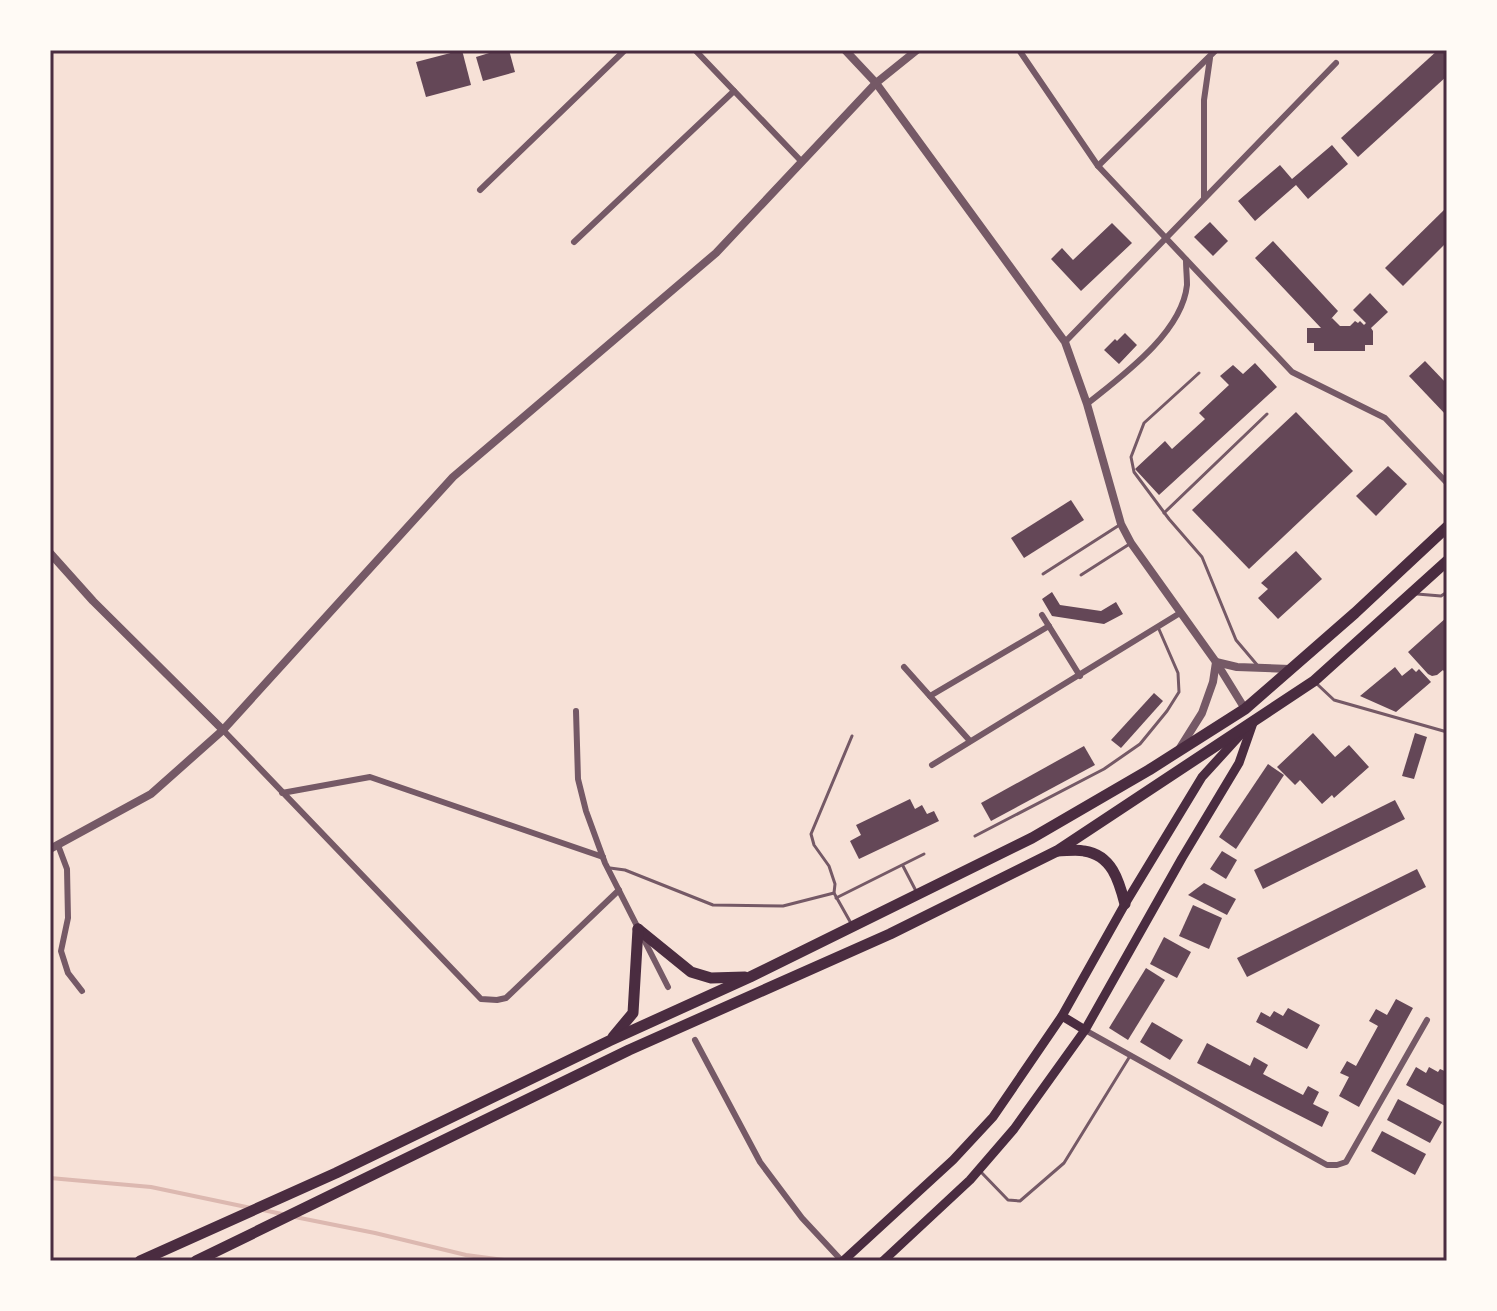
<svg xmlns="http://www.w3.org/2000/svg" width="1497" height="1311" font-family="'Exo 2',sans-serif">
	<rect width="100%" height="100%" fill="#f7e1d7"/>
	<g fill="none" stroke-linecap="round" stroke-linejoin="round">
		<!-- stream -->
		<g stroke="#dcb8b0" stroke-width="4">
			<path d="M50,1178l101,9 100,21"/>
			<path d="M263,1210l19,4"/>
			<path d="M295,1217l80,16 91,22 46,6"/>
		</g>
	</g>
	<!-- building -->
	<g fill="#644757">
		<path d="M462,50l9,35 -45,12 -10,-35z"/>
		<path d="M499,50h10l6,22 -32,9 -7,-24z"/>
		<path d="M1438,50h9v26l-89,81 -17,-19z"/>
		<path d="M1332,145l16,19 -40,35 -12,-14 -41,36 -17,-20 42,-36 12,14z"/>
		<path d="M1447,207v35l-44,44 -18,-18z"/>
		<path d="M1210,222l18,19 -15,15 -19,-19z"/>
		<path d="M1112,223l20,20 -51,48 -30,-32 11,-11 11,12z"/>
		<path d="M1273,241l65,70 -8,9 2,-2 8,8h10l5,-5 3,2 2,-2 4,4 2,-2 -13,-13 17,-17 18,19 -17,16 2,3v14h-8v6h-51v-8h-7v-15h14l-66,-70z"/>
		<path d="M1125,333l12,12 -18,19 -15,-14 11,-11 2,2z"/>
		<path d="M1425,361l22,23v32l-38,-40z"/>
		<path d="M1255,363l22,24 -118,108 -24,-26 30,-28 7,8 33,-30 -6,-6 30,-28 -9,-9 13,-11 10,9z"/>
		<path d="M1296,412l57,59 -104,98 -57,-59z"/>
		<path d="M1388,466l19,18 -31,32 -20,-20z"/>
		<path d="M1071,500l13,20 -60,38 -13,-20z"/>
		<path d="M1296,551l26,28 -44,40 -20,-21 10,-9 -7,-6z"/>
		<path d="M1052,592l8,13 41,6 15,-9 7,12 -19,10 -52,-8 -10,-17z"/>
		<path d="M1447,617v58l-4,-5 -6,5 -5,1 -4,-2 -20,-22z"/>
		<path d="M1395,667l7,9 10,-8 4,4 3,-3 12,13 -35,30 -36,-16z"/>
		<path d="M1154,693l9,8 -42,47 -10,-8z"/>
		<path d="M1313,733l22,24 14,-12 20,22 -35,31 -2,-3 -10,9 -22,-24 -5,5 -18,-18z"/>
		<path d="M1415,733l12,4 -13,42 -12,-3z"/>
		<path d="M1084,746l11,19 -104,56 -10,-18z"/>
		<path d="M1268,764l16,11 -48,74 -17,-12z"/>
		<path d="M910,799l5,10 7,-4 5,9 7,-3 5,10 -80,38 -9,-18 11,-6 -5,-10z"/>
		<path d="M1395,800l10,19 -142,70 -9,-19z"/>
		<path d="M1222,851l15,9 -11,19 -16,-10z"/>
		<path d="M1417,869l9,18 -179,90 -10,-19z"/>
		<path d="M1204,883l32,16 -9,16 -39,-20z"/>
		<path d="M1193,905l29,13 -13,31 -30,-13z"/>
		<path d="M1164,937l27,15 -14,26 -27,-14z"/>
		<path d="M1146,968l19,12 -37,60 -19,-12z"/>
		<path d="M1396,999l17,9 -54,99 -20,-11 10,-19 -9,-4 7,-12 9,5 22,-40 -9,-5 7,-12 11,6z"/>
		<path d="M1288,1008l32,17 -13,24 -51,-27 5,-10 9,5 4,-6 9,5z"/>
		<path d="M1152,1022l31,18 -13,20 -30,-18z"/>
		<path d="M1207,1043l43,23 4,-9 14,8 -5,9 40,21 5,-9 11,6 -6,12 16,8 -7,15 -125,-64z"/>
		<path d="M1416,1067l10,6 3,-6 9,5 2,-3 7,3v30l-2,4 -39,-21z"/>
		<path d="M1398,1099l44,23 -12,21 -43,-23z"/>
		<path d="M1382,1131l44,23 -11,21 -44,-24z"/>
	</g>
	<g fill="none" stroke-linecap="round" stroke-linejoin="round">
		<!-- service -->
		<g stroke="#755966" stroke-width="3">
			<path d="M1199,373l-55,50 -13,34 3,15 35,47 33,38 34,83 22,26"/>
			<path d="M1164,513l103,-99"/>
			<path d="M1043,574l78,-50"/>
			<path d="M1081,575l47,-30"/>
			<path d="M1417,594l24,2 6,-4"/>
			<path d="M1317,684l17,16 113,32"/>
			<path d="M975,836l129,-67 36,-25 27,-33 12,-19 -1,-19 -20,-46"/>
			<path d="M903,866l13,25"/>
			<path d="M610,868l15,2 88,35 70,1 51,-13"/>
			<path d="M836,898l88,-44"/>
			<path d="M852,925l-18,-32 1,-9 -6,-18 -15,-21 -3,-11 41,-98"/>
			<path d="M980,1171l28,29 12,1 44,-38 66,-107"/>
		</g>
		<!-- minor -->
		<g stroke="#755966" stroke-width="6">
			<path d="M695,50l107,112"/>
			<path d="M1019,50l79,116 194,206 93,46 62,65"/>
			<path d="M1098,166l118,-116"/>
			<path d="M480,190l145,-140"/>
			<path d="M1204,198v-98l6,-42"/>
			<path d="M574,242l160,-151"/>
			<path d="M1065,342l271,-279"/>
			<path d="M1087,404c35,-28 95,-71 100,-119 0,-8 -1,-17 -1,-25"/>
			<path d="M1042,615l38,61"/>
			<path d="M904,667l66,74"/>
			<path d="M930,696l119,-70"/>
			<path d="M576,711l2,68 8,32 19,52 63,124"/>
			<path d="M223,730l258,269 16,1 9,-2 113,-108"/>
			<path d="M932,765l248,-152"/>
			<path d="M282,793l88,-16 233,80"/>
			<path d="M58,845l9,24 1,49 -7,33 7,22 14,18"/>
			<path d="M1085,1030l242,135h10l9,-3 81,-142"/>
			<path d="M695,1040l65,122 42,56 40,43"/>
		</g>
		<!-- tertiary -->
		<g stroke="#755966" stroke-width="8">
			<path d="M845,50l31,33 189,259 22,62 34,120 10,19 85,119 29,47"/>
			<path d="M50,553l43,48 130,129"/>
			<path d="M1180,748l22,-35 11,-31 3,-20 21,5 53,2"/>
			<path d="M50,849l101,-55 72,-64 230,-253 263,-224 160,-170 41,-33"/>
		</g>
		<!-- secondary -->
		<g stroke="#4a2c40" stroke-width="9">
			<path d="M1062,1016l23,14"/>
			<path d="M843,1261l110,-101 40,-43 69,-101 63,-112 77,-127 41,-45"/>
			<path d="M883,1261l87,-81 44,-51 71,-99 97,-172 57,-95 15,-43"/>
		</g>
		<!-- trunk -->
		<g stroke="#4a2c40" stroke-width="11">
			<path d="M1058,851c8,0 18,-2 26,0 28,4 35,30 41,53"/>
			<path d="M638,929l53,43 20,6 34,-1"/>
			<path d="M613,1037l20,-24 5,-84"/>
			<path d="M140,1261l196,-88 273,-132 141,-64 282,-139 117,-68 96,-61 110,-96 92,-86"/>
			<path d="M196,1261l433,-211 261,-116 167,-83 257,-170 133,-120"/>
		</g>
	</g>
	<!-- border -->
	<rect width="1497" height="1311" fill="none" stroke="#fffaf5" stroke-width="104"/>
	<rect x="52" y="52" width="1393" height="1207" fill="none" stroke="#4a2c40" stroke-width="3"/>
</svg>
